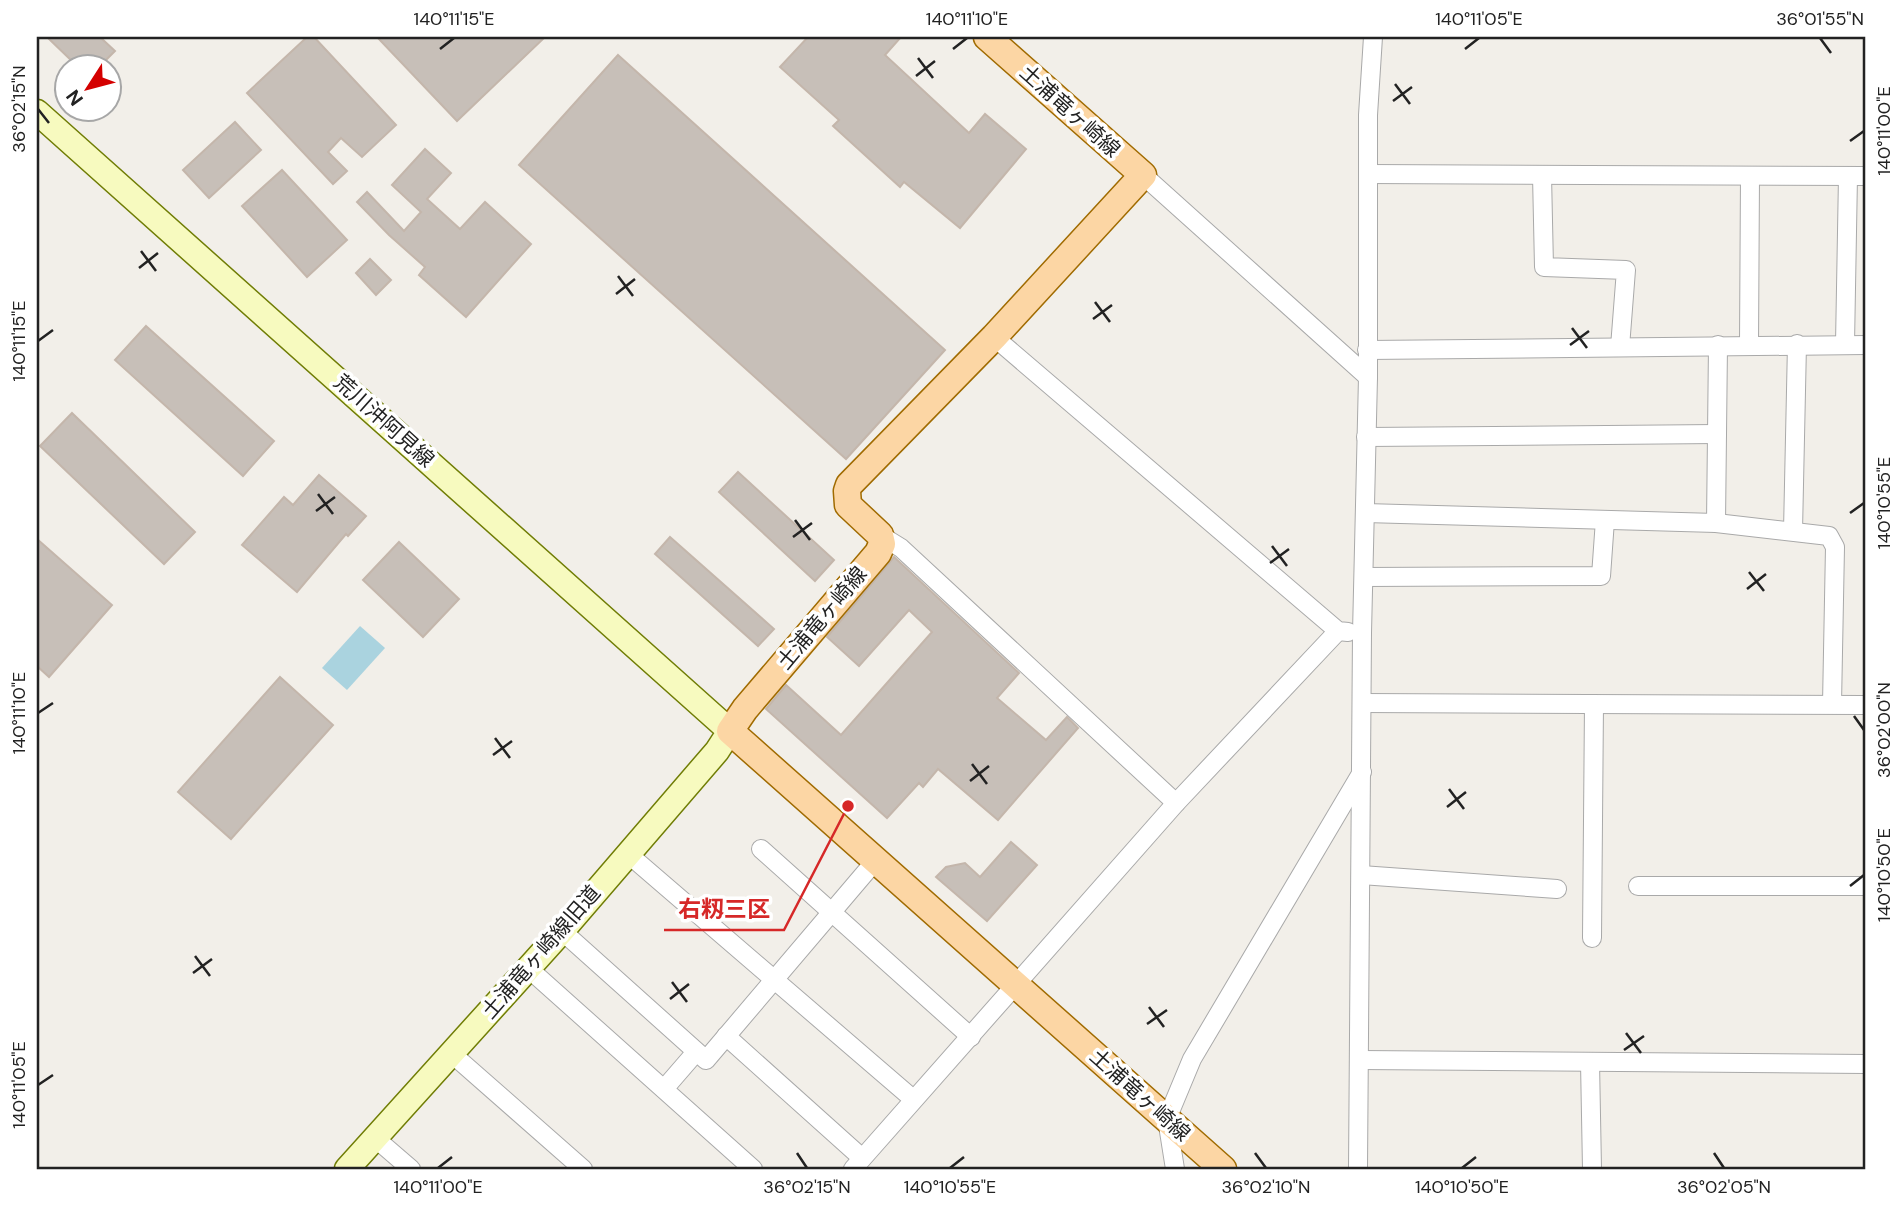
<svg xmlns="http://www.w3.org/2000/svg" width="1903" height="1206" font-family="'DM Sans','Noto Sans JP',sans-serif">
	<rect width="100%" height="100%" fill="#f2efe9"/>
	<!-- water -->
	<path fill="#aad3df" d="M360,626l25,22 -38,42 -25,-22z"/>
	<!-- building -->
	<g fill="#c7bfb8" stroke="#c4b6ab" stroke-width="2">
		<path d="M47,37h53l15,14 -15,15h-23z"/>
		<path d="M307,37h7l82,88 -34,32 -21,-19 -13,14 19,19 -14,13 -86,-91z"/>
		<path d="M377,37h168l-88,84z"/>
		<path d="M808,37h93l-16,18 84,78 16,-19 41,35 -66,79 -56,-46 -4,5 -67,-61 6,-6 -59,-53z"/>
		<path d="M618,55l327,295 -99,109 -327,-294z"/>
		<path d="M235,122l26,28 -52,48 -26,-28z"/>
		<path d="M425,149l26,24 -24,26 33,30 25,-27 46,42 -65,73 -47,-42 6,-8 -36,-32 -32,-33 10,-10 37,39 17,-19 -29,-27z"/>
		<path d="M282,170l65,70 -40,37 -65,-71z"/>
		<path d="M370,259l21,21 -15,15 -20,-22z"/>
		<path d="M146,326l128,115 -31,35 -128,-116z"/>
		<path d="M72,413l123,119 -31,32 -124,-118z"/>
		<path d="M738,472l96,88 -19,21 -96,-89z"/>
		<path d="M319,475l47,41 -18,20 -2,-2 -49,58 -55,-47 42,-48 9,8z"/>
		<path d="M670,537l104,92 -16,17 -103,-92z"/>
		<path d="M37,539l75,66 -63,72 -12,-11z"/>
		<path d="M399,542l60,57 -36,38 -60,-57z"/>
		<path d="M894,557l125,116 -22,25 49,42 21,-23 11,11 -80,92 -60,-51 -15,18 -4,-4 -32,35 -121,-109 20,-24 55,50 91,-103 -23,-22 -50,56 -32,-29z"/>
		<path d="M280,677l53,48 -102,114 -53,-47z"/>
		<path d="M1011,842l26,23 -50,56 -51,-44 10,-10 19,-4 15,14z"/>
	</g>
	<g fill="none" stroke-linecap="round" stroke-linejoin="round">
		<!-- street casing -->
		<g stroke="#a9a9a9" stroke-width="20">
			<g id="street">
				<path d="M1368,174l498,2"/>
				<path d="M1143,175l225,202"/>
				<path d="M1542,175l2,92 82,3 -6,77"/>
				<path d="M994,337l344,294 10,1"/>
				<path d="M1845,344l3,-168"/>
				<path d="M1749,345l1,-169"/>
				<path d="M1367,350l499,-5"/>
				<path d="M1366,437l351,-3"/>
				<path d="M1365,513l351,10 113,13 6,11 -3,157"/>
				<path d="M1716,523l2,-178"/>
				<path d="M1793,531l4,-187"/>
				<path d="M880,535l21,13 275,255"/>
				<path d="M1364,577l237,-1 4,-56"/>
				<path d="M1362,703l504,2"/>
				<path d="M761,849l210,188"/>
				<path d="M627,853l286,246"/>
				<path d="M1361,875l196,14"/>
				<path d="M1638,886h228"/>
				<path d="M562,931l144,129 170,-200"/>
				<path d="M1592,938l2,-234"/>
				<path d="M528,968l225,201"/>
				<path d="M726,1036l136,122"/>
				<path d="M451,1053l132,116"/>
				<path d="M1360,1060l506,4"/>
				<path d="M1590,1062l2,107"/>
				<path d="M664,1089l32,-37"/>
				<path d="M375,1138l36,31"/>
				<path d="M853,1169l323,-366 162,-172"/>
				<path d="M1175,1169l-8,-50 25,-60 170,-287"/>
				<path d="M1358,1169l4,-536 6,-256v-262l5,-78"/>
			</g>
		</g>
		<!-- secondary casing -->
		<g stroke="#707d05" stroke-width="27">
			<path id="secondary" d="M37,112l693,619 -13,20 -155,180 -215,238"/>
		</g>
		<!-- primary casing -->
		<g stroke="#a06b00" stroke-width="29">
			<path id="primary" d="M987,37l156,138 -149,162 -145,148 -2,6 1,14 32,30 2,9 -4,9 -133,156 -15,22 493,438"/>
		</g>
		<!-- street -->
		<use href="#street" stroke="#fff" stroke-width="18"/>
		<!-- secondary -->
		<use href="#secondary" stroke="#f7fabf" stroke-width="24"/>
		<!-- primary -->
		<use href="#primary" stroke="#fcd6a4" stroke-width="26"/>
	</g>
	<!-- ticks -->
	<path fill="none" stroke="#222" stroke-width="2.5" d="M1820,38l11,15M440,49l14,-11M953,49l14,-11M1465,49l14,-11M918,58l15,20M916,76l19,-15M1395,84l15,20M1393,101l19,-14M38,109l11,14M1850,141l14,-10M141,251l15,20M139,268l19,-15M618,276l15,20M616,294l19,-15M1095,302l15,20M1093,319l19,-14M1572,328l15,20M38,341l15,-11M1570,345l19,-14M318,494l15,20M316,511l19,-14M1850,513l14,-10M795,520l15,20M793,537l19,-14M1272,546l15,20M1270,563l19,-14M1749,572l15,19M1747,589l19,-15M38,713l15,-10M1854,716l10,14M495,738l15,20M493,755l19,-14M972,764l15,20M970,781l19,-15M1449,789l15,20M1447,807l19,-15M1850,886l14,-11M195,956l15,20M193,973l19,-14M672,982l15,20M670,999l19,-15M1149,1007l15,20M1147,1024l20,-14M1626,1033l15,20M1624,1050l20,-14M38,1085l15,-10M797,1153l10,15M1255,1153l11,15M1714,1153l10,15M438,1168l14,-11M950,1168l14,-11M1462,1168l14,-11"/>
	<g text-anchor="middle" dominant-baseline="central" stroke-width="7" stroke-linejoin="round" paint-order="stroke">
		<!-- street labels -->
		<g font-size="21" fill="#222" stroke="#fff">
			<text transform="translate(1070 111) rotate(42)">土浦竜ヶ崎線</text>
			<text transform="translate(384 421) rotate(42)">荒川沖阿見線</text>
			<text transform="translate(822 618) rotate(-50)">土浦竜ヶ崎線</text>
			<text transform="translate(541 952) rotate(-49)">土浦竜ヶ崎線旧道</text>
			<text transform="translate(1140 1095) rotate(42)">土浦竜ヶ崎線</text>
		</g>
	</g>
	<!-- callouts -->
	<path fill="none" stroke="#d62828" stroke-width="2.5" d="M848 806L784 930H664"/>
	<circle fill="#d62828" stroke="#fff" stroke-width="2.5" cx="848" cy="806" r="7"/>
	<g font-size="23" text-anchor="middle" font-weight="bold" fill="#d62828" stroke="#fff" stroke-width="7" stroke-linejoin="round" paint-order="stroke">
		<text x="724" y="917">右籾三区</text>
	</g>
	<!-- border -->
	<rect width="1903" height="1206" fill="none" stroke="#ffffff" stroke-width="77"/>
	<!-- north arrow -->
	<g transform="translate(88 88) rotate(234)"><circle r="33" fill="#ffffff" stroke="#a7a7a7" stroke-width="2"/>
	<path d="M0-5L12 26L0 18L-12 26Z" fill="#d40000"/>
	<text y="-10" font-size="19" font-weight="bold" text-anchor="middle" fill="#222222">N</text>
	</g>
	<rect x="38" y="38" width="1826" height="1130" fill="none" stroke="#222" stroke-width="2.5"/>
	<g font-size="18" text-anchor="middle" fill="#222">
		<text x="454" y="25">140°11'15"E</text>
		<text x="967" y="25">140°11'10"E</text>
		<text x="1479" y="25">140°11'05"E</text>
		<text x="1820" y="25">36°01'55"N</text>
		<text transform="translate(19 109) rotate(-90)" y="6">36°02'15"N</text>
		<text transform="translate(1884 131) rotate(-90)" y="6">140°11'00"E</text>
		<text transform="translate(19 341) rotate(-90)" y="6">140°11'15"E</text>
		<text transform="translate(1884 503) rotate(-90)" y="6">140°10'55"E</text>
		<text transform="translate(19 713) rotate(-90)" y="6">140°11'10"E</text>
		<text transform="translate(1884 730) rotate(-90)" y="6">36°02'00"N</text>
		<text transform="translate(1884 875) rotate(-90)" y="6">140°10'50"E</text>
		<text transform="translate(19 1085) rotate(-90)" y="6">140°11'05"E</text>
		<text x="438" y="1193">140°11'00"E</text>
		<text x="807" y="1193">36°02'15"N</text>
		<text x="950" y="1193">140°10'55"E</text>
		<text x="1266" y="1193">36°02'10"N</text>
		<text x="1462" y="1193">140°10'50"E</text>
		<text x="1724" y="1193">36°02'05"N</text>
	</g>
</svg>
